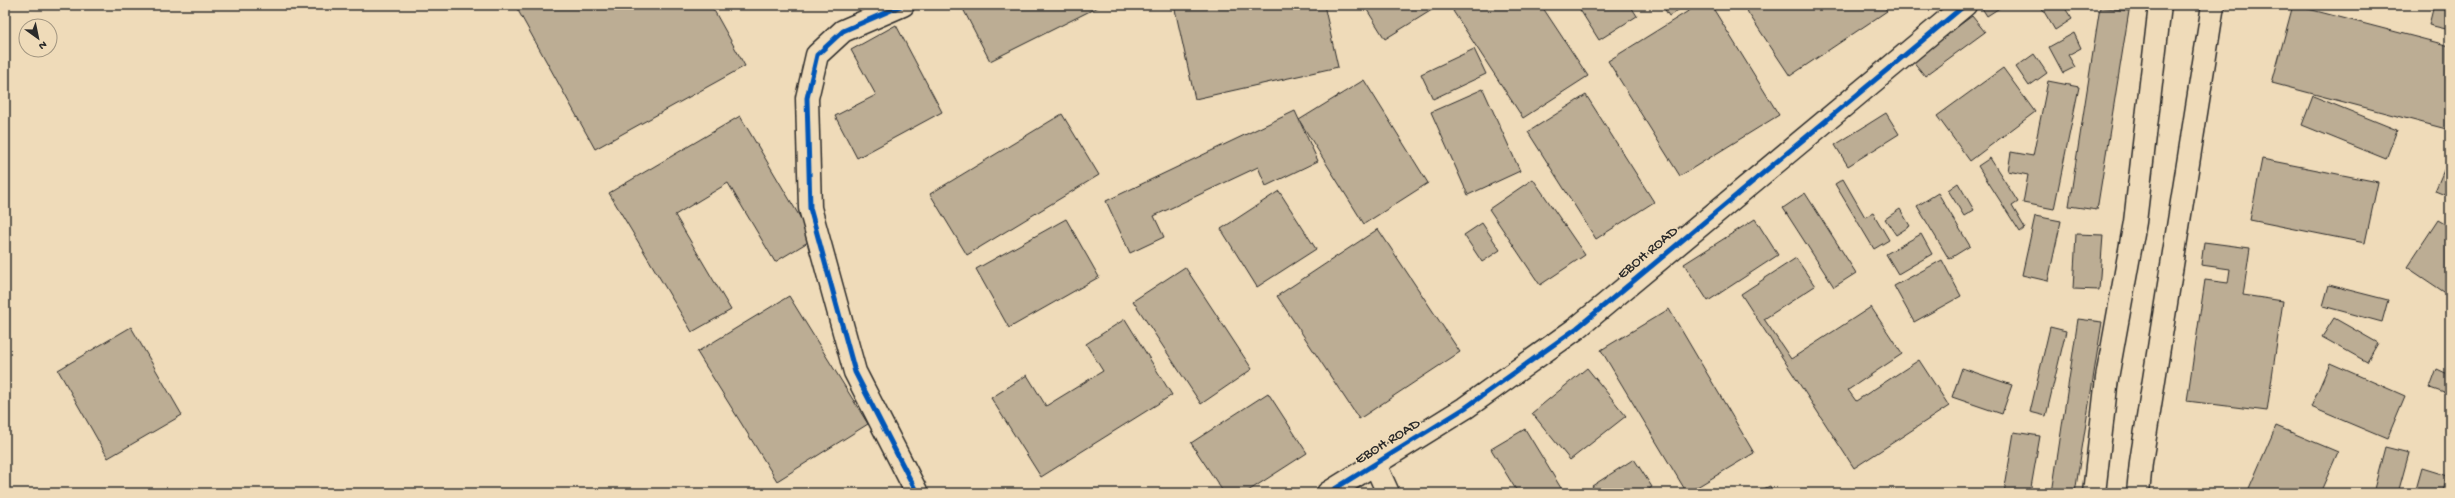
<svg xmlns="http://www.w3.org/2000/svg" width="2455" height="498" viewBox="0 0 2455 498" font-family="'Gochi Hand',sans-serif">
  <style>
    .building { fill: #bcad94; stroke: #2b2b2b }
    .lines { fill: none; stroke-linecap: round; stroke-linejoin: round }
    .street-casing { stroke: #2b2b2b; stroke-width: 25 }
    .secondary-casing { stroke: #2b2b2b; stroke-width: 25 }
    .street { stroke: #efdbb9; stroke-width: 22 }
    .secondary { stroke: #efdbb9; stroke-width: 22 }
    .cycleway-casing { stroke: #efdbb9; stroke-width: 8 }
    .cycleway { stroke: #0057b8; stroke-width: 5 }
    .labels { text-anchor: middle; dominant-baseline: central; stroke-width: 3.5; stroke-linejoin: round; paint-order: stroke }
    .street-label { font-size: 15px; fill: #2b2b2b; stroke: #efdbb9 }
  </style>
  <rect width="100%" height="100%" fill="#efdbb9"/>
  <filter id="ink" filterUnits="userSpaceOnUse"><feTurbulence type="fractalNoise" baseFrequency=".025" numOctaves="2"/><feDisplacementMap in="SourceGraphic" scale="8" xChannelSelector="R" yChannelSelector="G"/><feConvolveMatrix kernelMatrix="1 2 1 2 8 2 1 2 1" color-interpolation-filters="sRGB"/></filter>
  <g filter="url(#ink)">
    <g class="building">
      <path d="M515,5H711L745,66L595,149Z"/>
      <path d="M961,5H1102L990,61Z"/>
      <path d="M1174,5H1324L1338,67L1195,99Z"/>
      <path d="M1364,5H1440L1385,39Z"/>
      <path d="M1463,5H1541L1588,76L1523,118L1453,11Z"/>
      <path d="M1577,5H1630L1637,16L1599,40Z"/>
      <path d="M1662,5H1686L1669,16Z"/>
      <path d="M1698,5H1711L1779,115L1680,176L1608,61Z"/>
      <path d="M1756,5H1883L1887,11L1790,76L1747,11Z"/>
      <path d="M1980,5H2004L1987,16Z"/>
      <path d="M2040,5H2063L2072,19L2055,30Z"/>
      <path d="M2293,5L2450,46V130L2272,83Z"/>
      <path d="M2434,5H2450V30L2429,25Z"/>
      <path d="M2100,7L2129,11L2097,210L2069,206Z"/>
      <path d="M1972,16L1985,32L1925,76L1912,60Z"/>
      <path d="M896,25L942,112L857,158L835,116L876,95L851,50Z"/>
      <path d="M2074,33L2081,48L2068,55L2075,67L2063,73L2049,47Z"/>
      <path d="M1474,49L1486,74L1433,99L1421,74Z"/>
      <path d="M2034,54L2047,73L2029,86L2016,67Z"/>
      <path d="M2003,68L2035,112L1970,161L1937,116Z"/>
      <path d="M1364,80L1428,183L1364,224L1299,120Z"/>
      <path d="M2048,81L2079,87L2054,209L2023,203L2028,175L2008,171L2011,152L2033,156Z"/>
      <path d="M1483,89L1520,171L1468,195L1431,112Z"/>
      <path d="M1586,95L1654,202L1596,239L1528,132Z"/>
      <path d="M2313,96L2397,130L2386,159L2302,125Z"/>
      <path d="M1295,111L1318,161L1266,186L1258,167L1154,216L1164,237L1130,253L1106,201Z"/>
      <path d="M1886,113L1899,134L1848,166L1835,145Z"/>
      <path d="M1062,114L1099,175L967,255L930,194Z"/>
      <path d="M740,116L813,239L775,262L728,183L675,215L731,310L692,332L609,193Z"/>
      <path d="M2450,156V197L2435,191Z"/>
      <path d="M1990,158L2018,202L2012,206L2025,228L2020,232L1978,166Z"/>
      <path d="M2262,159L2378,182L2365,243L2250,220Z"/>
      <path d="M1533,179L1585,255L1540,285L1489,209Z"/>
      <path d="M1843,179L1865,217L1873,213L1889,240L1874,249L1835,184Z"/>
      <path d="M1958,183L1974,210L1964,216L1948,190Z"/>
      <path d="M1279,191L1316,249L1257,287L1221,229Z"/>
      <path d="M1805,193L1856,273L1834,287L1783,208Z"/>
      <path d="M1938,193L1970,246L1949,259L1917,206Z"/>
      <path d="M1900,209L1910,226L1896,235L1885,219Z"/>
      <path d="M2035,216L2061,221L2048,281L2022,275Z"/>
      <path d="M1066,219L1099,277L1009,328L976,269Z"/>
      <path d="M1755,219L1778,255L1708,301L1684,264Z"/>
      <path d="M2438,220L2450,227V296L2407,267Z"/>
      <path d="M1482,223L1500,250L1482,262L1464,235Z"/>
      <path d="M1378,229L1460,352L1359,419L1277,296Z"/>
      <path d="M1921,234L1932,254L1898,274L1886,254Z"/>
      <path d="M2076,234L2103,235L2099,290L2073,289Z"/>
      <path d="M2204,242L2250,248L2243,295L2283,301L2267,411L2187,401L2205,280L2228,283L2230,269L2201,265Z"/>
      <path d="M1796,258L1815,286L1764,319L1791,359L1871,307L1902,354L1848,390L1856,401L1919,360L1949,406L1854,468L1741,294Z"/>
      <path d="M1942,260L1961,296L1914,322L1894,286Z"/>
      <path d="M1185,267L1252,369L1201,404L1133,301Z"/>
      <path d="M2329,285L2388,300L2382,322L2323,306Z"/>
      <path d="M789,296L868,424L777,481L697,352Z"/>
      <path d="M1669,309L1754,453L1687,493L1601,350Z"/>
      <path d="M2334,318L2378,343L2367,362L2322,337Z"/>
      <path d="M1125,319L1172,395L1041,477L991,398L1027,375L1046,406L1103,371L1086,344Z"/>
      <path d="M2078,319L2102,322L2075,493H2052Z"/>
      <path d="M131,327L182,415L108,458L58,370Z"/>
      <path d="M2050,327L2066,331L2046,416L2030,412Z"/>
      <path d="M2330,363L2405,396L2387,439L2311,407Z"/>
      <path d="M1587,368L1626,416L1570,460L1532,413Z"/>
      <path d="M1962,368L2012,385L2002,414L1952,397Z"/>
      <path d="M2437,369L2450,375V395L2430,388Z"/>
      <path d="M1268,393L1307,453L1245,493H1224L1191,443Z"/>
      <path d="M2276,426L2338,452L2320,493H2247Z"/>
      <path d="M1525,429L1564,493H1518L1491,449Z"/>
      <path d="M2014,432L2040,436L2030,493H2004Z"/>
      <path d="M2385,447L2409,453L2398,493H2373Z"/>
      <path d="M1634,459L1652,487L1643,493H1597L1592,486Z"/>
      <path d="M2422,468L2448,476L2442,493H2415Z"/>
      <path d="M1770,486L1773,493H1755Z"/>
    </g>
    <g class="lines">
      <g class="street-casing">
        <g id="street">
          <path d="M903,5L843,31L817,55L807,98L810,208L855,372L917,493"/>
          <path d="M1375,464L1388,493"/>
          <path d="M1328,493L1465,408L1577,328L1965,5"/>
        </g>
      </g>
      <g class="secondary-casing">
        <g id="secondary">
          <path d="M2094,493L2107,378L2135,222L2160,5"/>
          <path d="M2138,493L2141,462L2213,5"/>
        </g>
      </g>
      <use href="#street" class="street"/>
      <use href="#secondary" class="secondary"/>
      <g class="cycleway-casing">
        <g id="cycleway">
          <path d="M903,5L843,31L817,55L807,98L810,208L855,372L917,493"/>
          <path d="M1328,493L1465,408L1577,328L1965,5"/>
        </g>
      </g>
      <use href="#cycleway" class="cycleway"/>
    </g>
  </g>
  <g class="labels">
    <g class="street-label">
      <text transform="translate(1648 253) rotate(-40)">EBOH ROAD</text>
      <text transform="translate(1388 442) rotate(-32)">EBOH ROAD</text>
    </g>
  </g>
  <rect width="2455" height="498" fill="none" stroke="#efdbb9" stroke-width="20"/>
  <rect x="10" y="10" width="2435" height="478" fill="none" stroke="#2b2b2b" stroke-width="1.5" filter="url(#ink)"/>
  <g transform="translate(38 38) rotate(147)"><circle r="19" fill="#efdbb9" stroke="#a19580"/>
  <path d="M0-3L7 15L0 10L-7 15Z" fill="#2b2b2b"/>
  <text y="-6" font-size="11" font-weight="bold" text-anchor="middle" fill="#2b2b2b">N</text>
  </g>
</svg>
